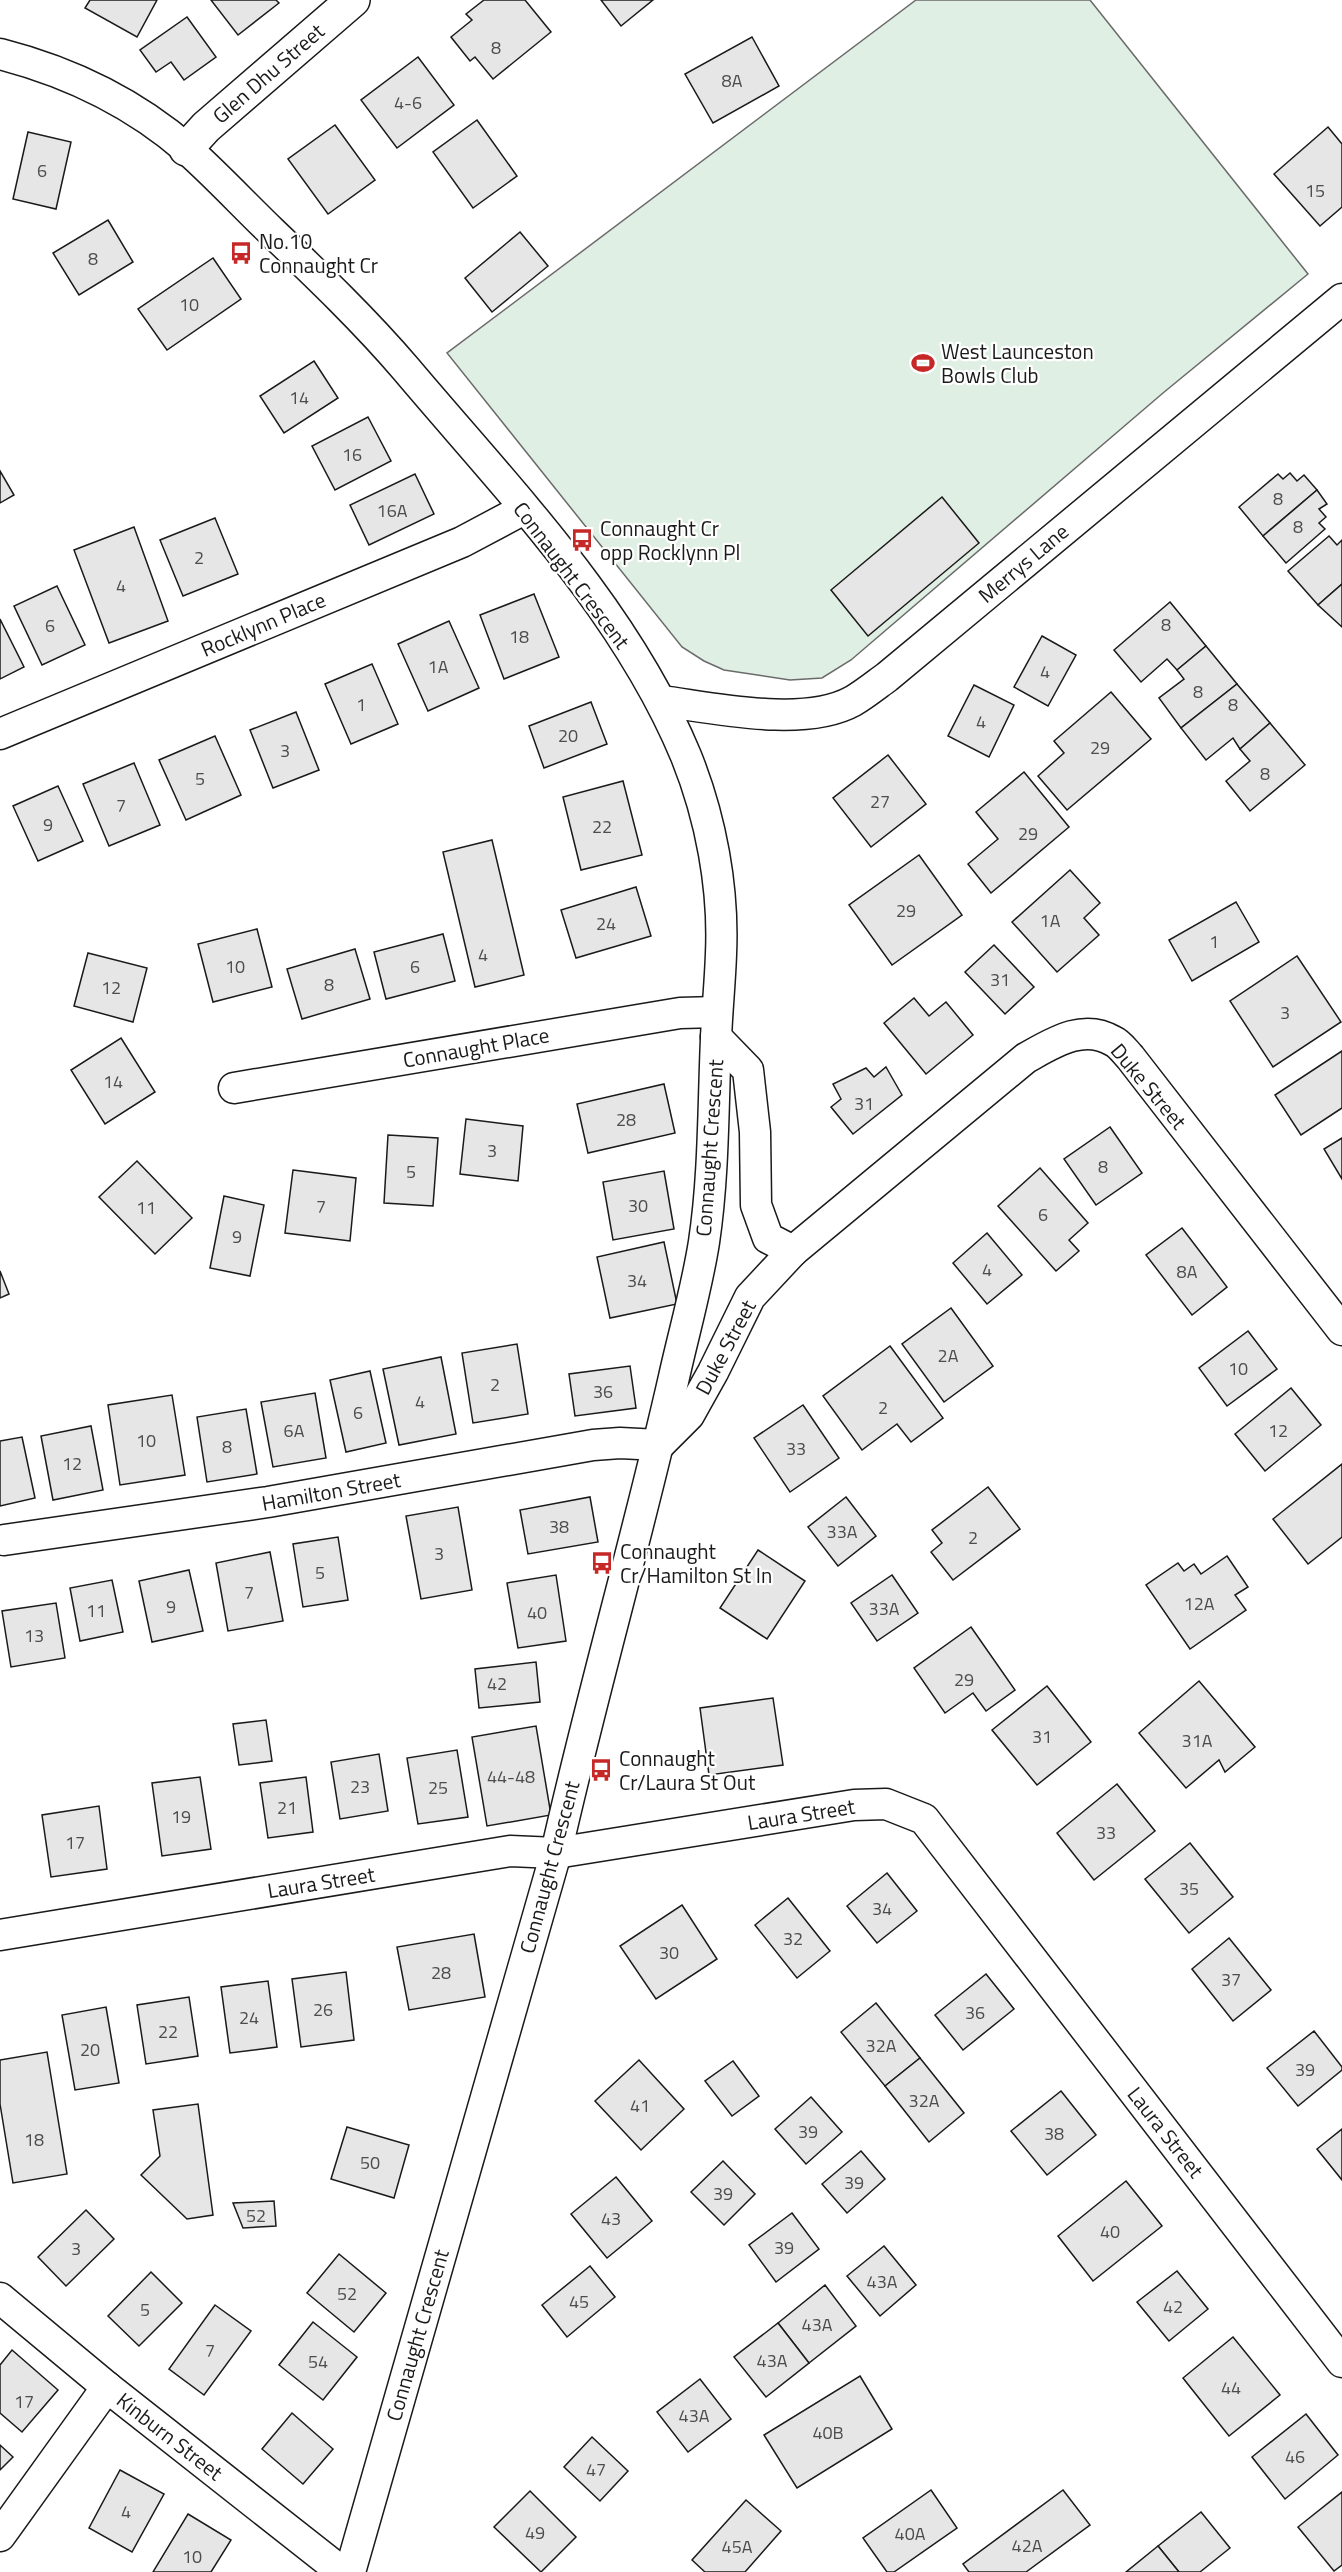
<svg xmlns="http://www.w3.org/2000/svg" width="1342" height="2572" viewBox="0 0 1342 2572" font-family="'Titillium Web',sans-serif">
  <style>
    .green { fill: #e0efe3; stroke: #6a6a6a; stroke-width: 1.5 }
    .building { fill: #e6e6e6; stroke: #1a1a1a; stroke-width: 1.5 }
    .lines { fill: none; stroke-linecap: round; stroke-linejoin: round }
    .minor-casing { stroke: #1a1a1a; stroke-width: 33 }
    .tertiary-casing { stroke: #1a1a1a; stroke-width: 36 }
    .minor { stroke: #fff; stroke-width: 30 }
    .tertiary { stroke: #fff; stroke-width: 33 }
    .labels { text-anchor: middle; dominant-baseline: central; stroke-width: 4.5; stroke-linejoin: round; paint-order: stroke }
    .number-label { font-size: 18px; fill: #4d4d4d }
    .street-label { font-size: 21px; fill: #1a1a1a; stroke: #fff }
    .poi-label { font-size: 21px; fill: #1a1a1a; stroke: #fff; text-anchor: start }
  </style>
  <rect width="100%" height="100%" fill="#fff"/>
  <path class="green" d="M916,0H1090L1308,274L1163,393L851,660L822,678L790,680L724,670L704,661L682,647L447,353Z"/>
  <g class="building">
    <path d="M90,0H157L137,37L85,8Z"/>
    <path d="M211,0H276L279,3L238,35Z"/>
    <path d="M484,0H525L551,32L493,79L475,57L470,61L451,37L472,20L466,14Z"/>
    <path d="M601,0H653L621,26Z"/>
    <path d="M187,17L216,57L184,80L171,62L156,72L140,50Z"/>
    <path d="M752,37L779,86L713,123L685,74Z"/>
    <path d="M418,57L454,105L397,148L361,100Z"/>
    <path d="M477,120L517,176L473,208L433,152Z"/>
    <path d="M335,125L375,180L328,214L288,159Z"/>
    <path d="M1328,127L1342,144V207L1320,226L1274,174Z"/>
    <path d="M28,132L71,142L56,209L13,199Z"/>
    <path d="M108,220L133,262L79,295L53,253Z"/>
    <path d="M520,232L548,266L492,312L465,278Z"/>
    <path d="M213,258L241,299L167,350L138,309Z"/>
    <path d="M314,361L338,398L284,433L260,396Z"/>
    <path d="M368,417L391,461L335,490L312,446Z"/>
    <path d="M0,471L14,495L0,503Z"/>
    <path d="M1290,473L1297,481L1304,475L1317,490L1263,536L1239,507L1278,474L1283,479Z"/>
    <path d="M415,474L434,514L369,545L350,505Z"/>
    <path d="M1317,490L1327,504L1319,509L1326,517L1319,523L1325,529L1286,563L1263,536Z"/>
    <path d="M942,497L979,543L868,636L831,590Z"/>
    <path d="M215,518L238,574L183,596L160,540Z"/>
    <path d="M134,527L168,621L109,643L74,550Z"/>
    <path d="M1329,536L1337,545L1342,540V584L1318,605L1288,571Z"/>
    <path d="M1342,584V627L1318,605Z"/>
    <path d="M57,586L85,645L42,665L14,606Z"/>
    <path d="M534,594L559,657L504,679L480,615Z"/>
    <path d="M1170,602L1206,646L1177,670L1167,659L1141,682L1114,650Z"/>
    <path d="M0,619L24,667L0,679Z"/>
    <path d="M449,621L479,688L428,711L398,644Z"/>
    <path d="M1042,636L1076,655L1048,706L1014,687Z"/>
    <path d="M1206,646L1237,684L1181,728L1159,698L1184,679L1177,670Z"/>
    <path d="M372,664L398,724L351,744L325,684Z"/>
    <path d="M1237,684L1270,723L1240,749L1233,738L1206,760L1181,728Z"/>
    <path d="M974,685L1014,705L989,757L948,736Z"/>
    <path d="M1111,692L1151,739L1067,810L1038,776L1064,753L1054,741Z"/>
    <path d="M591,702L607,744L544,768L529,726Z"/>
    <path d="M296,712L319,770L273,788L250,730Z"/>
    <path d="M1270,723L1305,765L1250,811L1226,781L1250,761L1240,749Z"/>
    <path d="M215,736L241,795L186,820L159,760Z"/>
    <path d="M888,755L926,804L871,847L833,798Z"/>
    <path d="M134,763L160,825L109,846L83,784Z"/>
    <path d="M1024,772L1069,827L991,893L968,864L998,839L976,812Z"/>
    <path d="M623,781L642,855L581,870L563,797Z"/>
    <path d="M58,786L83,841L38,861L13,806Z"/>
    <path d="M492,840L524,975L475,987L443,852Z"/>
    <path d="M919,855L962,915L892,965L849,905Z"/>
    <path d="M1070,870L1100,903L1084,918L1099,935L1057,972L1012,922Z"/>
    <path d="M636,887L651,936L576,958L561,910Z"/>
    <path d="M1236,902L1259,942L1192,981L1169,940Z"/>
    <path d="M257,929L272,987L213,1002L198,944Z"/>
    <path d="M443,934L455,981L386,999L374,952Z"/>
    <path d="M994,945L1034,987L1005,1014L965,972Z"/>
    <path d="M355,949L370,999L302,1019L287,969Z"/>
    <path d="M88,953L147,968L133,1022L74,1006Z"/>
    <path d="M1297,956L1341,1022L1273,1067L1230,1001Z"/>
    <path d="M914,998L929,1016L946,1002L973,1035L926,1074L884,1023Z"/>
    <path d="M121,1038L155,1092L105,1124L71,1070Z"/>
    <path d="M1342,1051V1108L1301,1135L1275,1095Z"/>
    <path d="M886,1067L902,1095L853,1134L831,1107L841,1099L833,1084L866,1068L874,1077Z"/>
    <path d="M664,1084L675,1133L588,1153L577,1104Z"/>
    <path d="M466,1119L523,1126L518,1181L460,1174Z"/>
    <path d="M1110,1127L1142,1173L1096,1205L1064,1159Z"/>
    <path d="M388,1135L438,1138L433,1206L384,1203Z"/>
    <path d="M1342,1138V1179L1324,1149Z"/>
    <path d="M137,1161L192,1218L155,1254L99,1197Z"/>
    <path d="M1040,1168L1088,1223L1069,1240L1079,1251L1056,1271L998,1206Z"/>
    <path d="M293,1170L356,1178L350,1241L285,1233Z"/>
    <path d="M664,1171L674,1229L613,1240L603,1182Z"/>
    <path d="M224,1196L264,1205L250,1276L210,1268Z"/>
    <path d="M1182,1228L1227,1287L1192,1315L1146,1255Z"/>
    <path d="M987,1233L1022,1275L987,1304L953,1263Z"/>
    <path d="M664,1242L677,1304L610,1318L597,1257Z"/>
    <path d="M0,1271L9,1294L0,1298Z"/>
    <path d="M951,1308L993,1366L944,1402L902,1344Z"/>
    <path d="M1248,1331L1277,1369L1227,1406L1199,1368Z"/>
    <path d="M517,1344L528,1414L473,1423L462,1353Z"/>
    <path d="M890,1346L943,1418L911,1442L897,1424L862,1450L823,1396Z"/>
    <path d="M441,1357L456,1434L399,1445L383,1369Z"/>
    <path d="M630,1366L636,1408L575,1416L569,1374Z"/>
    <path d="M370,1371L386,1443L346,1452L330,1380Z"/>
    <path d="M1291,1388L1321,1425L1265,1471L1235,1434Z"/>
    <path d="M315,1393L326,1458L273,1467L261,1402Z"/>
    <path d="M172,1395L185,1475L120,1485L108,1405Z"/>
    <path d="M803,1405L839,1458L790,1492L754,1438Z"/>
    <path d="M246,1409L257,1474L207,1482L197,1417Z"/>
    <path d="M91,1426L103,1490L53,1500L41,1436Z"/>
    <path d="M22,1437L35,1498L0,1506V1441Z"/>
    <path d="M1342,1464V1537L1308,1564L1273,1519Z"/>
    <path d="M988,1487L1020,1529L953,1580L931,1552L942,1543L932,1530Z"/>
    <path d="M590,1497L598,1542L528,1554L520,1510Z"/>
    <path d="M846,1497L876,1536L838,1566L808,1527Z"/>
    <path d="M458,1507L472,1590L421,1599L406,1516Z"/>
    <path d="M338,1537L348,1600L303,1607L293,1544Z"/>
    <path d="M758,1550L805,1581L767,1639L720,1608Z"/>
    <path d="M270,1552L283,1621L228,1631L216,1563Z"/>
    <path d="M1227,1556L1248,1587L1235,1595L1246,1610L1190,1649L1146,1585L1178,1563L1184,1571L1194,1564L1201,1574Z"/>
    <path d="M189,1570L203,1631L152,1642L139,1581Z"/>
    <path d="M556,1575L566,1641L518,1648L507,1583Z"/>
    <path d="M892,1575L918,1613L877,1641L851,1603Z"/>
    <path d="M112,1580L123,1632L80,1641L70,1588Z"/>
    <path d="M56,1603L65,1658L11,1667L2,1611Z"/>
    <path d="M971,1627L1015,1690L986,1711L973,1693L945,1713L914,1668Z"/>
    <path d="M536,1662L540,1702L479,1708L475,1669Z"/>
    <path d="M1199,1681L1255,1747L1225,1772L1219,1760L1186,1788L1139,1733Z"/>
    <path d="M1047,1686L1091,1742L1037,1785L992,1730Z"/>
    <path d="M773,1698L783,1765L709,1775L700,1708Z"/>
    <path d="M266,1720L272,1761L239,1765L233,1724Z"/>
    <path d="M536,1726L551,1815L487,1826L472,1737Z"/>
    <path d="M457,1750L468,1817L418,1824L407,1758Z"/>
    <path d="M379,1754L388,1811L340,1819L331,1762Z"/>
    <path d="M200,1777L211,1849L162,1856L152,1783Z"/>
    <path d="M306,1777L313,1832L268,1838L260,1783Z"/>
    <path d="M1117,1784L1155,1831L1094,1880L1057,1833Z"/>
    <path d="M99,1806L107,1869L51,1877L42,1815Z"/>
    <path d="M1190,1843L1233,1897L1189,1933L1145,1879Z"/>
    <path d="M887,1873L917,1911L877,1943L847,1906Z"/>
    <path d="M788,1898L830,1951L797,1978L755,1925Z"/>
    <path d="M682,1905L717,1959L656,1999L620,1946Z"/>
    <path d="M474,1934L485,1997L409,2010L397,1947Z"/>
    <path d="M1229,1938L1271,1990L1233,2021L1192,1969Z"/>
    <path d="M346,1972L354,2040L301,2047L292,1979Z"/>
    <path d="M986,1974L1014,2009L963,2050L935,2015Z"/>
    <path d="M268,1981L277,2047L230,2053L221,1987Z"/>
    <path d="M189,1997L198,2056L146,2064L137,2005Z"/>
    <path d="M876,2003L920,2058L885,2086L841,2032Z"/>
    <path d="M106,2007L119,2083L75,2090L62,2015Z"/>
    <path d="M1314,2031L1342,2067V2070L1298,2106L1267,2068Z"/>
    <path d="M47,2052L67,2174L13,2183L0,2104V2060Z"/>
    <path d="M920,2058L964,2113L929,2142L885,2086Z"/>
    <path d="M639,2060L684,2109L641,2150L595,2101Z"/>
    <path d="M733,2061L759,2096L732,2116L705,2081Z"/>
    <path d="M1061,2091L1096,2135L1047,2175L1011,2131Z"/>
    <path d="M811,2097L842,2132L806,2164L775,2129Z"/>
    <path d="M198,2104L213,2215L187,2219L141,2175L160,2156L153,2110Z"/>
    <path d="M347,2127L409,2145L394,2198L331,2179Z"/>
    <path d="M1342,2129V2180L1317,2149Z"/>
    <path d="M861,2151L885,2179L847,2213L822,2184Z"/>
    <path d="M723,2161L755,2194L724,2225L691,2192Z"/>
    <path d="M616,2177L652,2221L607,2258L571,2214Z"/>
    <path d="M1126,2181L1162,2226L1093,2281L1058,2236Z"/>
    <path d="M274,2201L276,2226L243,2228L233,2203Z"/>
    <path d="M86,2210L114,2239L66,2286L38,2257Z"/>
    <path d="M792,2213L819,2249L776,2282L749,2245Z"/>
    <path d="M884,2246L916,2285L880,2316L847,2276Z"/>
    <path d="M339,2254L386,2293L354,2332L307,2293Z"/>
    <path d="M590,2266L615,2297L567,2337L542,2305Z"/>
    <path d="M1177,2271L1208,2309L1169,2341L1137,2302Z"/>
    <path d="M151,2272L182,2303L139,2346L108,2316Z"/>
    <path d="M825,2285L856,2326L809,2363L778,2323Z"/>
    <path d="M215,2305L251,2331L204,2395L169,2369Z"/>
    <path d="M313,2322L357,2357L323,2400L279,2365Z"/>
    <path d="M778,2323L809,2363L766,2397L734,2357Z"/>
    <path d="M1233,2337L1280,2395L1229,2436L1183,2378Z"/>
    <path d="M12,2350L58,2390L22,2432L0,2413V2365Z"/>
    <path d="M860,2376L892,2429L797,2488L764,2435Z"/>
    <path d="M700,2379L731,2419L688,2452L657,2412Z"/>
    <path d="M292,2413L333,2449L303,2484L262,2449Z"/>
    <path d="M1306,2414L1338,2455L1285,2499L1252,2457Z"/>
    <path d="M592,2437L628,2471L600,2501L564,2467Z"/>
    <path d="M0,2445L13,2457L0,2470Z"/>
    <path d="M120,2470L164,2494L132,2552L89,2528Z"/>
    <path d="M931,2490L957,2528L894,2572H887L863,2538Z"/>
    <path d="M1063,2490L1090,2525L1026,2572H969L963,2564Z"/>
    <path d="M530,2491L576,2537L541,2572L494,2527Z"/>
    <path d="M1342,2492V2565L1334,2571L1298,2527Z"/>
    <path d="M746,2500L781,2531L745,2572H705L692,2560Z"/>
    <path d="M1201,2512L1230,2548L1200,2572H1179L1158,2546Z"/>
    <path d="M188,2514L231,2540L211,2572H153Z"/>
    <path d="M1158,2546L1179,2572H1126Z"/>
  </g>
  <g class="lines">
    <g class="minor-casing">
      <g id="minor">
        <path d="M0,54C70,72 134,103 188,150C217,176 244,205 272,232C318,276 365,321 406,369C508,490 625,609 686,756C711,818 724,888 721,954C720,983 717,1011 716,1039C713,1107 714,1175 704,1242C697,1287 684,1332 674,1377C638,1536 592,1693 556,1853L350,2572"/>
        <path d="M661,701C715,708 804,728 853,701C865,694 876,685 887,677L1342,299"/>
        <path d="M0,734L462,542L524,509"/>
        <path d="M716,1037L748,1070L755,1132L756,1205L768,1238L793,1251"/>
        <path d="M234,1088L680,1013L717,1012"/>
        <path d="M4,1540L268,1502L593,1445L620,1443L659,1445L689,1415L713,1372L750,1297L793,1251L1026,1058C1053,1043 1083,1023 1113,1041C1120,1044 1125,1052 1130,1057L1342,1330"/>
        <path d="M0,1935L510,1851L556,1853L854,1805L886,1804L924,1819L1342,2362"/>
        <path d="M0,2298L107,2387L342,2572"/>
        <path d="M0,2536L107,2387"/>
      </g>
    </g>
    <g class="tertiary-casing">
      <path id="tertiary" d="M186,149L206,127L353,0"/>
    </g>
    <use href="#minor" class="minor"/>
    <use href="#tertiary" class="tertiary"/>
  </g>
  <defs>
    <g id="bus-bare" transform="scale(1.8)"><path d="M-5-6H5V4H4V6H2V4H-2V6H-4V4H-5ZM-3.5-4V0h7V-4ZM-3.5 1.2v1.5H-2V1.2ZM2 1.2v1.5H3.5V1.2Z" fill="#c62828" stroke="#fff" stroke-width="2.5" paint-order="stroke"/></g>
    <g id="stadium-bare" transform="scale(1.8)"><path d="M0-5a6.5 5 0 1 0 0 10a6.5 5 0 1 0 0-10ZM-3.5-1.8h7v3.6h-7Z" fill="#c62828" stroke="#fff" stroke-width="2.5" paint-order="stroke"/></g>
  </defs>
  <g fill-rule="evenodd">
    <use href="#bus-bare" x="241" y="253"/>
    <use href="#stadium-bare" x="923" y="363"/>
    <use href="#bus-bare" x="582" y="540"/>
    <use href="#bus-bare" x="602" y="1563"/>
    <use href="#bus-bare" x="601" y="1770"/>
  </g>
  <g class="labels">
    <g class="number-label">
      <text x="496" y="47">8</text>
      <text x="732" y="80">8A</text>
      <text x="408" y="102">4-6</text>
      <text x="42" y="170">6</text>
      <text x="1315" y="190">15</text>
      <text x="93" y="258">8</text>
      <text x="189" y="304">10</text>
      <text x="299" y="397">14</text>
      <text x="352" y="454">16</text>
      <text x="1278" y="498">8</text>
      <text x="392" y="510">16A</text>
      <text x="1298" y="526">8</text>
      <text x="199" y="557">2</text>
      <text x="121" y="585">4</text>
      <text x="1166" y="624">8</text>
      <text x="50" y="625">6</text>
      <text x="519" y="636">18</text>
      <text x="438" y="666">1A</text>
      <text x="1045" y="671">4</text>
      <text x="1198" y="691">8</text>
      <text x="361" y="704">1</text>
      <text x="1233" y="704">8</text>
      <text x="981" y="721">4</text>
      <text x="568" y="735">20</text>
      <text x="1100" y="747">29</text>
      <text x="285" y="750">3</text>
      <text x="1265" y="773">8</text>
      <text x="200" y="778">5</text>
      <text x="880" y="801">27</text>
      <text x="121" y="805">7</text>
      <text x="48" y="824">9</text>
      <text x="602" y="826">22</text>
      <text x="1028" y="833">29</text>
      <text x="906" y="910">29</text>
      <text x="1050" y="920">1A</text>
      <text x="606" y="923">24</text>
      <text x="1214" y="941">1</text>
      <text x="483" y="954">4</text>
      <text x="235" y="966">10</text>
      <text x="415" y="966">6</text>
      <text x="1000" y="979">31</text>
      <text x="329" y="984">8</text>
      <text x="111" y="987">12</text>
      <text x="1285" y="1012">3</text>
      <text x="113" y="1081">14</text>
      <text x="864" y="1103">31</text>
      <text x="626" y="1119">28</text>
      <text x="492" y="1150">3</text>
      <text x="1103" y="1166">8</text>
      <text x="411" y="1171">5</text>
      <text x="638" y="1205">30</text>
      <text x="321" y="1206">7</text>
      <text x="146" y="1207">11</text>
      <text x="1043" y="1214">6</text>
      <text x="237" y="1236">9</text>
      <text x="987" y="1269">4</text>
      <text x="1187" y="1271">8A</text>
      <text x="637" y="1280">34</text>
      <text x="948" y="1355">2A</text>
      <text x="1238" y="1368">10</text>
      <text x="495" y="1384">2</text>
      <text x="603" y="1391">36</text>
      <text x="420" y="1401">4</text>
      <text x="883" y="1407">2</text>
      <text x="358" y="1412">6</text>
      <text x="294" y="1430">6A</text>
      <text x="1278" y="1430">12</text>
      <text x="146" y="1440">10</text>
      <text x="227" y="1446">8</text>
      <text x="796" y="1448">33</text>
      <text x="72" y="1463">12</text>
      <text x="559" y="1526">38</text>
      <text x="842" y="1531">33A</text>
      <text x="973" y="1537">2</text>
      <text x="439" y="1553">3</text>
      <text x="320" y="1572">5</text>
      <text x="249" y="1592">7</text>
      <text x="1199" y="1603">12A</text>
      <text x="171" y="1606">9</text>
      <text x="884" y="1608">33A</text>
      <text x="96" y="1610">11</text>
      <text x="537" y="1612">40</text>
      <text x="34" y="1635">13</text>
      <text x="964" y="1679">29</text>
      <text x="497" y="1683">42</text>
      <text x="1042" y="1736">31</text>
      <text x="1197" y="1740">31A</text>
      <text x="511" y="1776">44-48</text>
      <text x="360" y="1786">23</text>
      <text x="438" y="1787">25</text>
      <text x="287" y="1807">21</text>
      <text x="181" y="1816">19</text>
      <text x="1106" y="1832">33</text>
      <text x="75" y="1842">17</text>
      <text x="1189" y="1888">35</text>
      <text x="882" y="1908">34</text>
      <text x="793" y="1938">32</text>
      <text x="669" y="1952">30</text>
      <text x="441" y="1972">28</text>
      <text x="1231" y="1979">37</text>
      <text x="323" y="2009">26</text>
      <text x="975" y="2012">36</text>
      <text x="249" y="2017">24</text>
      <text x="168" y="2031">22</text>
      <text x="881" y="2045">32A</text>
      <text x="90" y="2049">20</text>
      <text x="1305" y="2069">39</text>
      <text x="924" y="2100">32A</text>
      <text x="640" y="2105">41</text>
      <text x="808" y="2131">39</text>
      <text x="1054" y="2133">38</text>
      <text x="34" y="2139">18</text>
      <text x="370" y="2162">50</text>
      <text x="854" y="2182">39</text>
      <text x="723" y="2193">39</text>
      <text x="256" y="2215">52</text>
      <text x="611" y="2218">43</text>
      <text x="1110" y="2231">40</text>
      <text x="784" y="2247">39</text>
      <text x="76" y="2248">3</text>
      <text x="882" y="2281">43A</text>
      <text x="347" y="2293">52</text>
      <text x="579" y="2301">45</text>
      <text x="1173" y="2306">42</text>
      <text x="145" y="2309">5</text>
      <text x="817" y="2324">43A</text>
      <text x="210" y="2350">7</text>
      <text x="772" y="2360">43A</text>
      <text x="318" y="2361">54</text>
      <text x="1231" y="2387">44</text>
      <text x="24" y="2401">17</text>
      <text x="694" y="2415">43A</text>
      <text x="828" y="2432">40B</text>
      <text x="1295" y="2456">46</text>
      <text x="596" y="2469">47</text>
      <text x="126" y="2511">4</text>
      <text x="535" y="2532">49</text>
      <text x="910" y="2533">40A</text>
      <text x="1027" y="2545">42A</text>
      <text x="737" y="2546">45A</text>
      <text x="192" y="2556">10</text>
    </g>
    <g class="street-label">
      <text transform="translate(268 73) rotate(-41)">Glen Dhu Street</text>
      <text transform="translate(1023 563) rotate(-40)">Merrys Lane</text>
      <text transform="translate(572 575) rotate(53)">Connaught Crescent</text>
      <text transform="translate(263 624) rotate(-23)">Rocklynn Place</text>
      <text transform="translate(476 1047) rotate(-10)">Connaught Place</text>
      <text transform="translate(1149 1086) rotate(50)">Duke Street</text>
      <text transform="translate(709 1148) rotate(-86)">Connaught Crescent</text>
      <text transform="translate(725 1347) rotate(-62)">Duke Street</text>
      <text transform="translate(331 1491) rotate(-10)">Hamilton Street</text>
      <text transform="translate(801 1814) rotate(-9)">Laura Street</text>
      <text transform="translate(549 1867) rotate(-75)">Connaught Crescent</text>
      <text transform="translate(321 1882) rotate(-9)">Laura Street</text>
      <text transform="translate(1166 2132) rotate(52)">Laura Street</text>
      <text transform="translate(417 2335) rotate(-74)">Connaught Crescent</text>
      <text transform="translate(170 2436) rotate(38)">Kinburn Street</text>
    </g>
    <g class="poi-label">
      <text x="259" y="241">No.10<tspan x="259" dy="24">Connaught Cr</tspan></text>
      <text x="941" y="351">West Launceston<tspan x="941" dy="24">Bowls Club</tspan></text>
      <text x="600" y="528">Connaught Cr<tspan x="600" dy="24">opp Rocklynn Pl</tspan></text>
      <text x="620" y="1551">Connaught<tspan x="620" dy="24">Cr/Hamilton St In</tspan></text>
      <text x="619" y="1758">Connaught<tspan x="619" dy="24">Cr/Laura St Out</tspan></text>
    </g>
  </g>
</svg>
